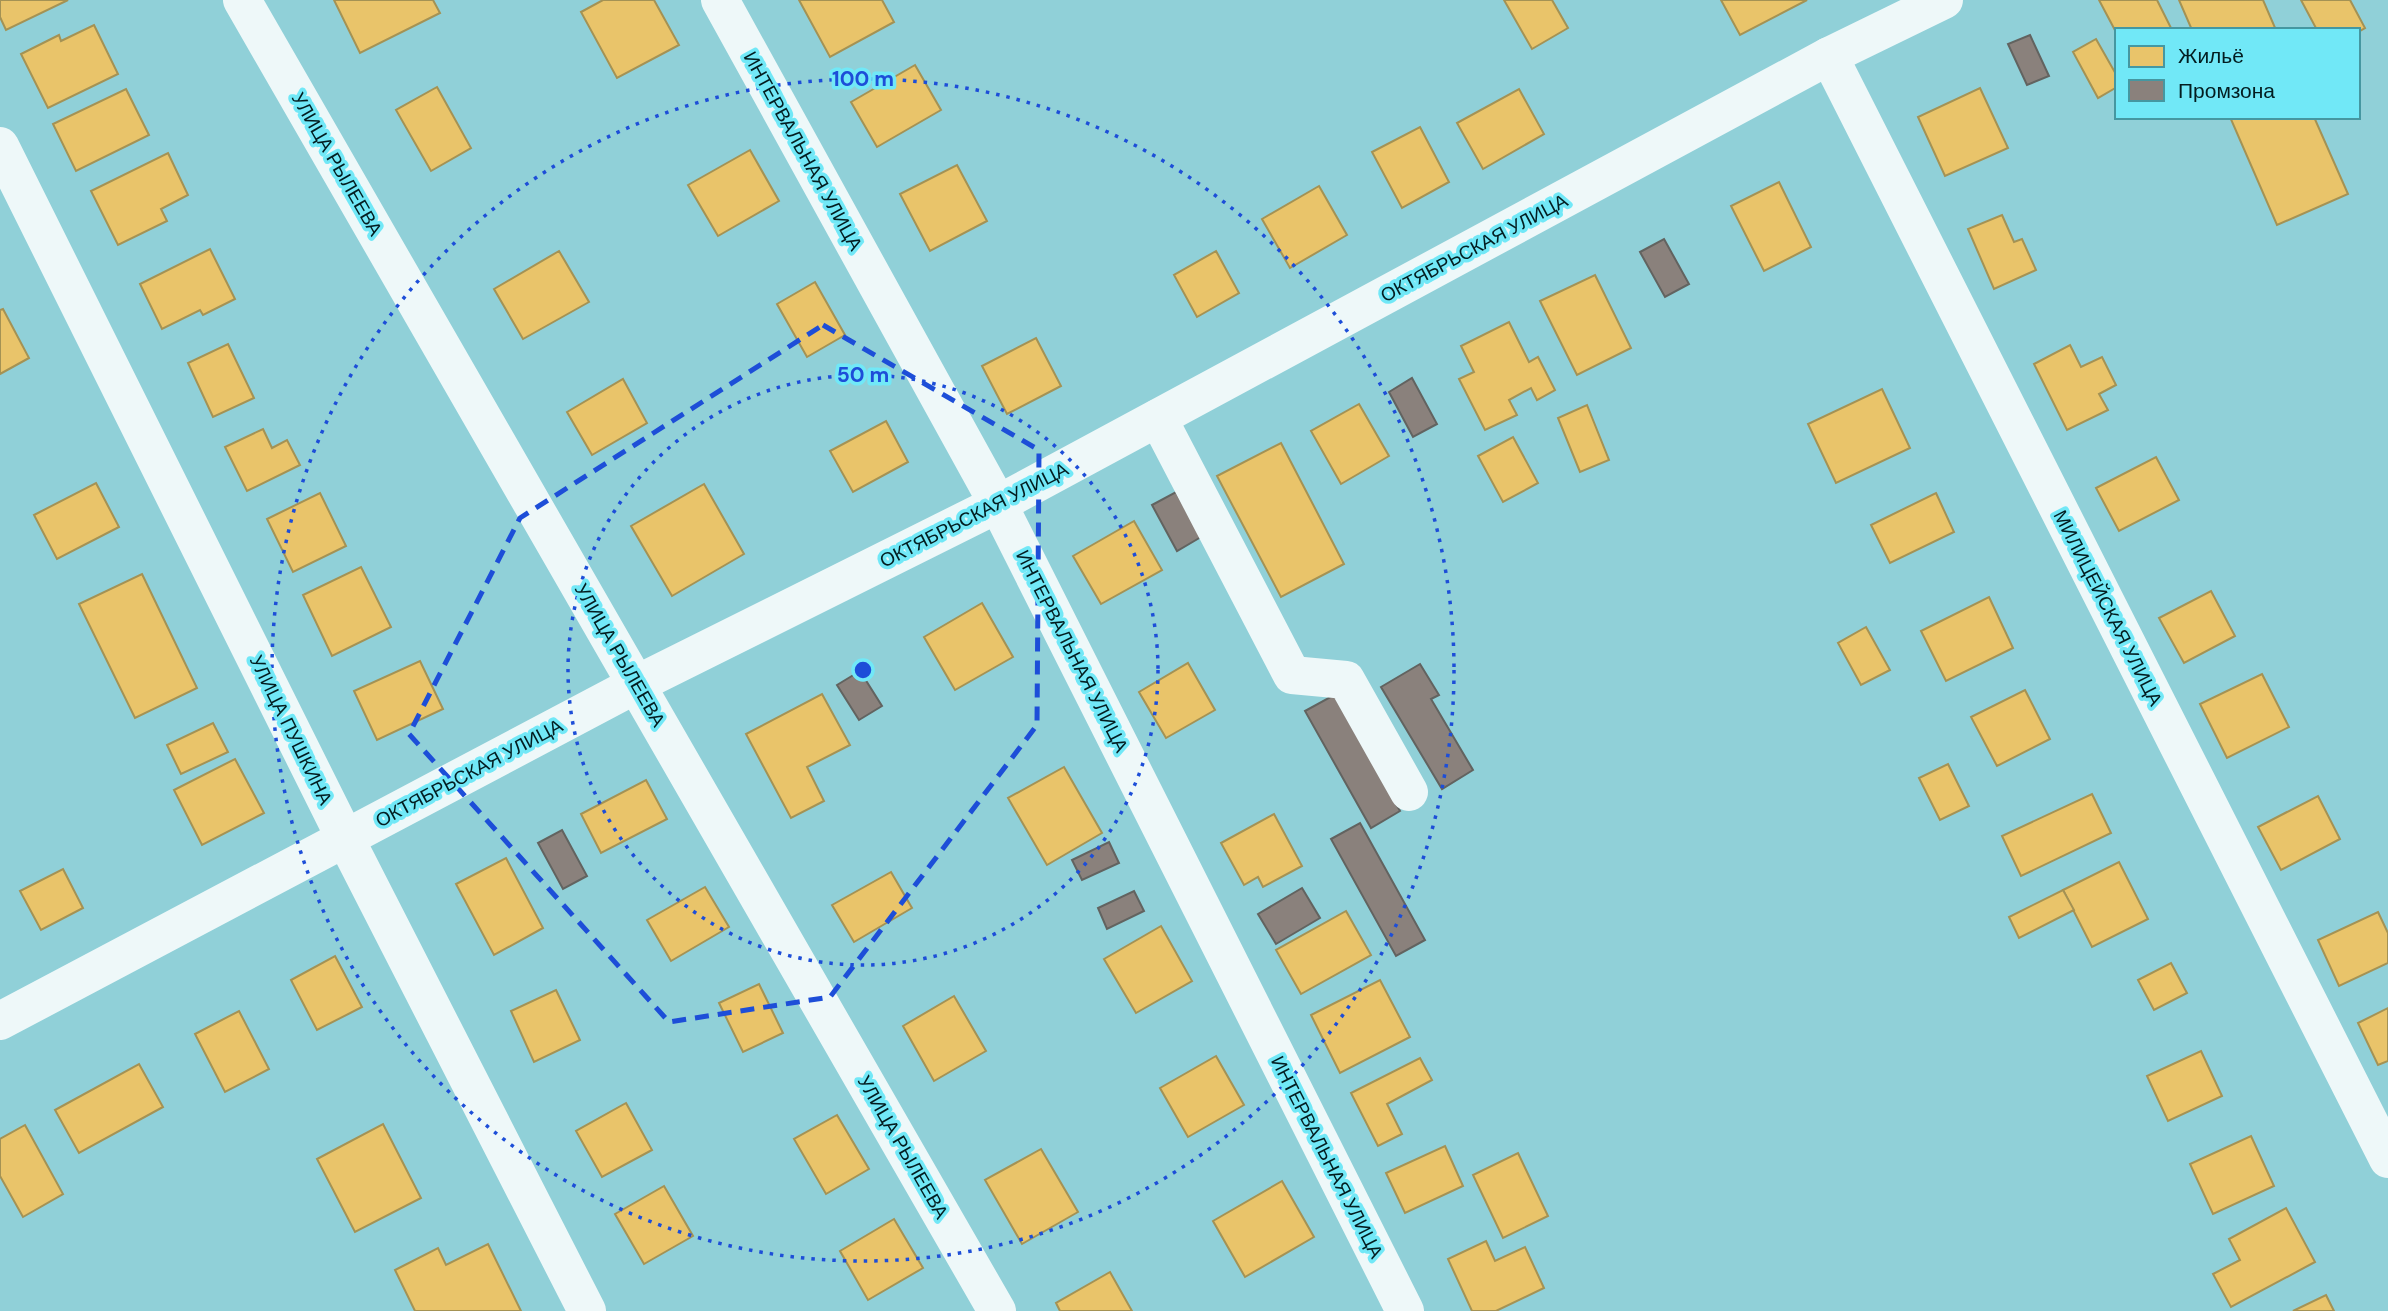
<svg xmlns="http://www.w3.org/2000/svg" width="2388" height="1311" viewBox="0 0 2388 1311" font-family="'DM Sans',sans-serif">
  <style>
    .homes { fill: #e9c46a; stroke: #a49254; stroke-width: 2 }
    .industry { fill: #8a817c; stroke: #626360; stroke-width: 2 }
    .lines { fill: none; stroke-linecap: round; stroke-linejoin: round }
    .minor { stroke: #eef8f9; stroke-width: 38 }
    .marked { fill: none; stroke: #1d4ed8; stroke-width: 5; stroke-dasharray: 14 9; stroke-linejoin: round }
    .ring { fill: none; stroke: #1d4ed8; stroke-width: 3.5; stroke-dasharray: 3.5 7 }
    .labels { text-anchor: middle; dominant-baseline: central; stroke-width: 7; stroke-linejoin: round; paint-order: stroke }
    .street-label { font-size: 19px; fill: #031d20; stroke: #71e8f7 }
    .centre { fill: #1d4ed8; stroke: #71e8f7; stroke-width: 3.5 }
    .ring-label { font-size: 21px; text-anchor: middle; font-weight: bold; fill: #1d4ed8; stroke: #71e8f7; stroke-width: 7; stroke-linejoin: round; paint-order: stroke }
  </style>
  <rect width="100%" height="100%" fill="#90d0d8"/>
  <g class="homes">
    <path d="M0,0H68L6,30L0,17Z"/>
    <path d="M334,0H433L440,13L360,53Z"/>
    <path d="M603,0H654L679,45L617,78L581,12Z"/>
    <path d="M799,0H882L894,22L830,57Z"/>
    <path d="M1504,0H1552L1568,28L1532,49Z"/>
    <path d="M1721,0H1807L1740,35Z"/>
    <path d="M2099,0H2157L2172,30H2117V34Z"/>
    <path d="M2179,0H2263L2276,30H2192Z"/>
    <path d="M2301,0H2350L2365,28L2358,32V30H2317Z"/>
    <path d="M94,25L118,74L48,108L21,54L59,35L61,41Z"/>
    <path d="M2096,39L2117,76V87L2098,98L2073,52Z"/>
    <path d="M915,65L941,110L877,147L851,102Z"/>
    <path d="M437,87L471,148L431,171L396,110Z"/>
    <path d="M1980,88L2008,148L1945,176L1918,117Z"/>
    <path d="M126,89L149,135L76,171L53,124Z"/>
    <path d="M1519,89L1544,134L1483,169L1457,123Z"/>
    <path d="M2230,117H2314L2348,194L2277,225Z"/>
    <path d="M1420,127L1449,182L1402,208L1372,152Z"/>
    <path d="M750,150L779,201L718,236L688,185Z"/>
    <path d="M168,153L188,195L161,209L167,221L118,245L91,191Z"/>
    <path d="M957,165L987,221L930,251L900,194Z"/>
    <path d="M1779,182L1811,247L1764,271L1731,206Z"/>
    <path d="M1319,186L1347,235L1290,268L1262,219Z"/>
    <path d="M2002,215L2014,242L2022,239L2036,270L1994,289L1968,229Z"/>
    <path d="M210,249L235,299L203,315L200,310L162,329L140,284Z"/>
    <path d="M559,251L589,302L523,339L494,289Z"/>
    <path d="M1216,251L1239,293L1197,317L1174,275Z"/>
    <path d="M1595,275L1631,348L1577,375L1540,301Z"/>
    <path d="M815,282L845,335L807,357L777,304Z"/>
    <path d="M3,309L29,358L0,374V310Z"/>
    <path d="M1509,322L1529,362L1538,357L1555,390L1537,400L1531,388L1509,400L1517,415L1485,430L1459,379L1474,372L1461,346Z"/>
    <path d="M1036,338L1061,386L1007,414L982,366Z"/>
    <path d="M228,344L254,398L213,417L188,363Z"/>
    <path d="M2070,345L2081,367L2102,357L2116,385L2099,394L2108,410L2067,430L2034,364Z"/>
    <path d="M623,379L647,423L592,455L567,412Z"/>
    <path d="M1882,389L1910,448L1836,483L1808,424Z"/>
    <path d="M1359,404L1389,456L1341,484L1311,431Z"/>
    <path d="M1587,405L1609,460L1580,472L1558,418Z"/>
    <path d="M886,421L908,462L853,492L830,451Z"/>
    <path d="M263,429L272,448L287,440L300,465L247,491L225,447Z"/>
    <path d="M1513,437L1538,483L1503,502L1478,456Z"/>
    <path d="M1281,443L1344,564L1281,597L1217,476Z"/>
    <path d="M2156,457L2179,500L2119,531L2096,488Z"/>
    <path d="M96,483L119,527L57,559L34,515Z"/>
    <path d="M704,484L744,554L672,596L631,526Z"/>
    <path d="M320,493L346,546L293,572L267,519Z"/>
    <path d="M1936,493L1954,532L1890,563L1871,525Z"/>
    <path d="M1134,521L1162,570L1101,604L1073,556Z"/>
    <path d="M361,567L391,627L332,656L303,595Z"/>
    <path d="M142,574L197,688L135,718L79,604Z"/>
    <path d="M2211,591L2235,636L2184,663L2159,618Z"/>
    <path d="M1989,597L2013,648L1946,681L1921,631Z"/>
    <path d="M982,603L1013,657L955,690L924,637Z"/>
    <path d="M1866,627L1890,670L1861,685L1838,643Z"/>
    <path d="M420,661L443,709L377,740L354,691Z"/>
    <path d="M1188,663L1215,710L1166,738L1139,692Z"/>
    <path d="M2262,674L2289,727L2227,758L2200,704Z"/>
    <path d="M2025,690L2050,739L1997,766L1971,717Z"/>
    <path d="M822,694L850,745L807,767L824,801L791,818L746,734Z"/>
    <path d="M213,723L228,752L181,774L167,745Z"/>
    <path d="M235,759L264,813L202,845L174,790Z"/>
    <path d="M1948,764L1969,806L1940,820L1919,778Z"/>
    <path d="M1064,767L1102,833L1047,865L1008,798Z"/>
    <path d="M646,780L667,819L601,853L581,814Z"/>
    <path d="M2092,794L2111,833L2021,876L2002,836Z"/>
    <path d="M2318,796L2340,839L2281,870L2258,827Z"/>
    <path d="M1274,814L1302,866L1263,887L1258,877L1244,885L1221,843Z"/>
    <path d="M506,858L543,928L494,955L456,884Z"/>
    <path d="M2119,862L2148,919L2092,947L2063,890Z"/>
    <path d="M63,869L83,908L41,930L20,891Z"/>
    <path d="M891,872L912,908L854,942L832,905Z"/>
    <path d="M705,887L729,927L671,961L647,920Z"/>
    <path d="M2063,890L2074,910L2019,938L2009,917Z"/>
    <path d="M1346,911L1371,955L1301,994L1276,950Z"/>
    <path d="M2378,912L2388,933V963L2339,986L2318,940Z"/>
    <path d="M1161,926L1192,981L1136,1013L1104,959Z"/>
    <path d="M335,956L362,1007L317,1030L291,980Z"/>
    <path d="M2171,963L2187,993L2154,1010L2138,980Z"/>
    <path d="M1380,980L1410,1037L1340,1073L1311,1015Z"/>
    <path d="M759,984L783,1033L743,1052L719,1003Z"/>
    <path d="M556,990L580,1040L534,1062L511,1011Z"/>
    <path d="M954,996L986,1051L934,1081L903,1026Z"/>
    <path d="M2388,1008V1061L2378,1065L2358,1023Z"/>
    <path d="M239,1011L269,1069L225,1092L195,1034Z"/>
    <path d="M2201,1051L2222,1096L2168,1121L2147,1076Z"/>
    <path d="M1216,1056L1244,1105L1188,1137L1160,1088Z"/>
    <path d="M1420,1058L1432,1080L1387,1104L1402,1134L1378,1146L1351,1093Z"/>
    <path d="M139,1064L163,1107L79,1153L55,1110Z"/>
    <path d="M626,1103L652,1150L602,1177L576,1131Z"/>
    <path d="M837,1115L869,1169L826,1194L794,1139Z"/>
    <path d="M383,1124L421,1198L355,1232L317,1159Z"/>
    <path d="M25,1125L63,1194L23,1217L0,1176V1139Z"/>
    <path d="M2251,1136L2274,1186L2213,1214L2190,1164Z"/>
    <path d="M1445,1146L1463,1186L1405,1213L1386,1173Z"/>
    <path d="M1041,1149L1078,1212L1022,1244L985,1180Z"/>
    <path d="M1518,1153L1548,1216L1503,1238L1473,1175Z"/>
    <path d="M1282,1181L1314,1237L1245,1277L1213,1221Z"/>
    <path d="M664,1186L693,1236L644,1264L615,1214Z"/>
    <path d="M2286,1208L2315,1262L2231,1307L2213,1274L2240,1260L2229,1239Z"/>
    <path d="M894,1219L923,1268L868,1300L840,1251Z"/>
    <path d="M1486,1241L1495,1261L1525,1247L1544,1288L1496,1311H1472L1448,1259Z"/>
    <path d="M488,1244L521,1311H415L395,1270L438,1248L446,1265Z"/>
    <path d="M1110,1272L1132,1311H1060L1056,1303Z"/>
    <path d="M2326,1295L2334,1311H2293Z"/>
  </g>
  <g class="industry">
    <path d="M2030,35L2049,76L2027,85L2008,44Z"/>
    <path d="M1664,239L1689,284L1665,297L1640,252Z"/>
    <path d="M1412,378L1437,424L1413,437L1389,392Z"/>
    <path d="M1176,492L1201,537L1177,551L1152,505Z"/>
    <path d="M1420,664L1439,695L1431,699L1473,770L1442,789L1381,687Z"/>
    <path d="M860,671L882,706L859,720L837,685Z"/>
    <path d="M1334,695L1400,811L1371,828L1305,711Z"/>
    <path d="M1360,823L1425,940L1396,956L1331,839Z"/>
    <path d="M562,830L587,876L563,889L538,843Z"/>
    <path d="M1109,842L1119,863L1082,880L1072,860Z"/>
    <path d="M1302,888L1320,918L1276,944L1258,914Z"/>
    <path d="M1134,891L1144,911L1107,929L1098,908Z"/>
  </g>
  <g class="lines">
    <g class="minor">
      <path d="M242,0L997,1311"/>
      <path d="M720,0L998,504L1405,1311"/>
      <path d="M1829,56L2388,1159"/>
      <path d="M0,146L345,838L587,1311"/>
      <path d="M1158,418L1292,675L1346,680L1409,792"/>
      <path d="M0,1021L637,684L998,504L1829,56L1944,0"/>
    </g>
  </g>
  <path class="marked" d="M823,325L1039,450L1037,725L830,997L669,1022L409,734L520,518Z"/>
  <g class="ring">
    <circle cx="863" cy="670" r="295"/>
    <circle cx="863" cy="670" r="591"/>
  </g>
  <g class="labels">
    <g class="street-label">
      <text transform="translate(803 151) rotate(61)">ИНТЕРВАЛЬНАЯ УЛИЦА</text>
      <text transform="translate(337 164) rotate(60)">УЛИЦА РЫЛЕЕВА</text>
      <text transform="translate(1474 248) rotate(-28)">ОКТЯБРЬСКАЯ УЛИЦА</text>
      <text transform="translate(974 515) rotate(-27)">ОКТЯБРЬСКАЯ УЛИЦА</text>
      <text transform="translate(2108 608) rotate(63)">МИЛИЦЕЙСКАЯ УЛИЦА</text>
      <text transform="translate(1072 651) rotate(63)">ИНТЕРВАЛЬНАЯ УЛИЦА</text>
      <text transform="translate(620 655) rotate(60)">УЛИЦА РЫЛЕЕВА</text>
      <text transform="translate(291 730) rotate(64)">УЛИЦА ПУШКИНА</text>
      <text transform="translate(469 773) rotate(-28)">ОКТЯБРЬСКАЯ УЛИЦА</text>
      <text transform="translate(903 1147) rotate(60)">УЛИЦА РЫЛЕЕВА</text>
      <text transform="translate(1327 1157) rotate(63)">ИНТЕРВАЛЬНАЯ УЛИЦА</text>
    </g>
  </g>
  <circle cx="863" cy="670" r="10" class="centre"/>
  <g class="ring-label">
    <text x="863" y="86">100 m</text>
    <text x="863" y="382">50 m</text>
  </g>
  <rect x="2115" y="28" width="245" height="91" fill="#71e8f7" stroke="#4597a1" stroke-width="2"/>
  <rect x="2129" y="46" width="35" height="21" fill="#e9c46a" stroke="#4597a1" stroke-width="2"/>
  <text x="2178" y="63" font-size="21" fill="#031d20">Жильё</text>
  <rect x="2129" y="80" width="35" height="21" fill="#8a817c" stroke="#4597a1" stroke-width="2"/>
  <text x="2178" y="98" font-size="21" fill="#031d20">Промзона</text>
</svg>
